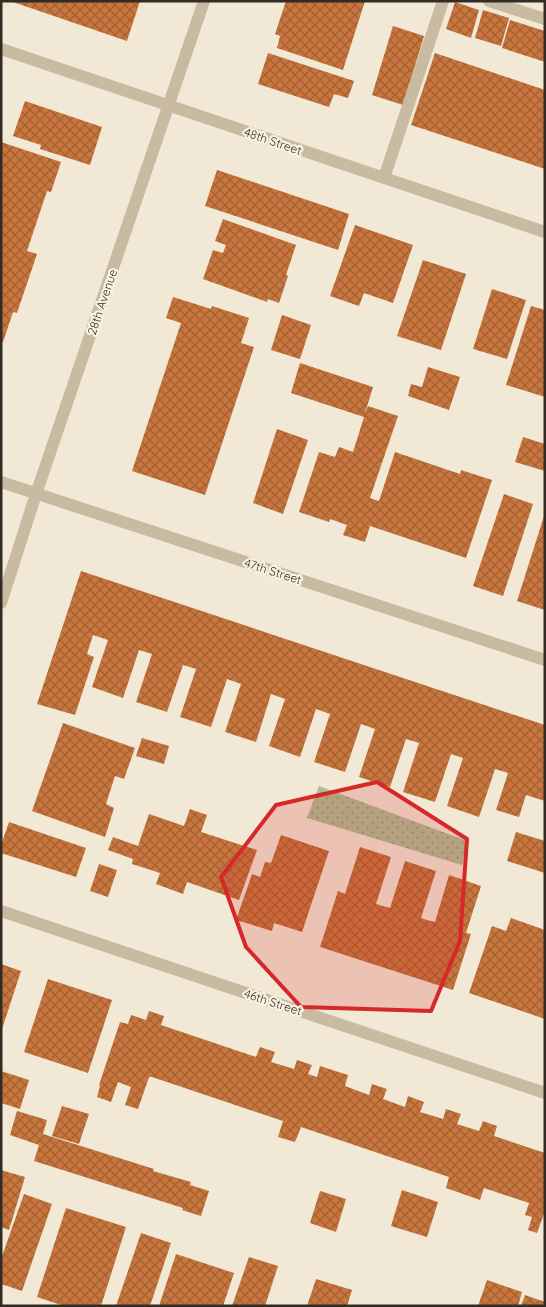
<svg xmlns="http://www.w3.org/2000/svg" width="546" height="1307" viewBox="0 0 546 1307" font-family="Quicksand,sans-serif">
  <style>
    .garden { fill: url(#garden-dots) }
    .building { fill: url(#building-cross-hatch) }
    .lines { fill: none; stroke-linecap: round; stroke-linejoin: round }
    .lane { stroke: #c9baa2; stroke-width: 12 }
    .street { stroke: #c9baa2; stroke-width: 12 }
    .marked { fill: #d62828; fill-opacity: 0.2; stroke: #d62828; stroke-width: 4; stroke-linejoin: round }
    .labels { text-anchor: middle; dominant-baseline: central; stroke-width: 4.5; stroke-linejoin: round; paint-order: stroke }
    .street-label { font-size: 12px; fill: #332c25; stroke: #f9f2e2 }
  </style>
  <defs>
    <pattern id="garden-dots" width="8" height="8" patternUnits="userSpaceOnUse" patternTransform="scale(1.25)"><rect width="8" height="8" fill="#abc096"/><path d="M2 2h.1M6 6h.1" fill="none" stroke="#8c9c7a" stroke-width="1.8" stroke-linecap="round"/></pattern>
    <pattern id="building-cross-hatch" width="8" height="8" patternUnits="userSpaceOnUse" patternTransform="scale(1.25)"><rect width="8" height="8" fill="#c8763d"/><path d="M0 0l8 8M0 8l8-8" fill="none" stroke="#a36133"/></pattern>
  </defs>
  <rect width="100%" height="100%" fill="#f1e9d6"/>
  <path class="garden" d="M319,786L467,841L462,865L307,818Z"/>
  <g class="building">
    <path d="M10,1H140L127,41Z"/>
    <path d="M286,1H365L343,70L277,48L280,36L275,34Z"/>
    <path d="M455,2L479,10L471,38L446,29Z"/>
    <path d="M483,10L509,18L501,46L475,38Z"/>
    <path d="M510,20L545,31V62L502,48Z"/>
    <path d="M393,26L424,36L403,105L372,95Z"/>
    <path d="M268,53L354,81L348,98L334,94L329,107L258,84Z"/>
    <path d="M435,53L545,90V169L411,125Z"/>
    <path d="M25,101L102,127L90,165L40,149L41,145L13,136Z"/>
    <path d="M1,142L61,162L51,192L47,191L27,251L37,254L17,313L13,312L3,342L1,341Z"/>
    <path d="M217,170L349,214L338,250L205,206Z"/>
    <path d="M223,219L296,245L286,275L288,276L279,303L268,299L267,302L203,279L213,250L223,253L226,245L215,241Z"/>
    <path d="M355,225L413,245L393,303L364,293L359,306L330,296Z"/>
    <path d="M423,260L466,274L441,350L397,336Z"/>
    <path d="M492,289L526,300L507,359L473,349Z"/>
    <path d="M173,297L211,309L212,306L249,318L241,343L254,347L205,495L132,471L181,323L166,318Z"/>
    <path d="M531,306L545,310V397L506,385Z"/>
    <path d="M282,315L311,325L300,359L271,350Z"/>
    <path d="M300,363L373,387L365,413L368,406L398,416L370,498L379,501L395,452L460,474L461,470L492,480L466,558L370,526L365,542L343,535L347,525L330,519L329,522L299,512L319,452L335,457L339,447L353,452L364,417L291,393Z"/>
    <path d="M428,367L460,377L449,410L408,396L411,384L422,387Z"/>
    <path d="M277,429L308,440L283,514L253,503Z"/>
    <path d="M523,437L545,444V471L515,462Z"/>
    <path d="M504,494L533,504L503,596L473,586Z"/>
    <path d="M544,516H545V610L517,601Z"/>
    <path d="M81,571L545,725V801L526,795L519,817L496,810L508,773L495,769L479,817L447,806L463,758L451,754L435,802L403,792L419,743L406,739L390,787L359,777L375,729L361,724L345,772L314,762L330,714L316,709L300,757L269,746L285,699L271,694L256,742L225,732L241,684L227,679L211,727L180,717L196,669L183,665L167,712L136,702L152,654L139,650L123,698L92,687L108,640L93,635L87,654L94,657L75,715L37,704Z"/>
    <path d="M63,723L135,748L124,779L115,776L106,804L114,808L105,837L32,811Z"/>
    <path d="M142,738L169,746L164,764L136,756Z"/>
    <path d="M190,809L207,815L201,832L257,850L239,900L187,882L183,894L156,884L160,873L132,864L133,859L108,850L113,837L138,846L149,814L184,826Z"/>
    <path d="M9,822L86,848L76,877L1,853V845Z"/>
    <path d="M516,832L545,841V873L507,861Z"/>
    <path d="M281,835L329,851L302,932L274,923L272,931L236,920L252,874L260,877L265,862L271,863Z"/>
    <path d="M360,847L391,857L376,904L390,908L405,861L436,871L421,918L427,920L435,922L449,875L481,886L466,933L471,934L453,990L320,947L338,891L345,894Z"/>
    <path d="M99,864L117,870L108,897L90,891Z"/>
    <path d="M511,918L545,930V1019L469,993L492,926L506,931Z"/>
    <path d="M1,964L21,971L2,1029H1Z"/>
    <path d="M48,979L112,1000L88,1073L24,1052Z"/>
    <path d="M149,1011L164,1016L161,1025L256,1057L260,1047L275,1052L271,1062L294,1069L297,1060L312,1065L308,1074L317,1077L320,1066L348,1075L345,1086L369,1095L372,1084L387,1089L383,1099L405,1107L408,1096L424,1102L420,1112L443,1119L446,1109L461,1114L457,1124L479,1131L483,1121L497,1126L494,1136L545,1153V1211L537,1233L528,1230L532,1217L525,1215L529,1203L484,1188L480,1200L446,1188L449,1177L301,1127L295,1142L278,1137L283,1121L152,1077H149L138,1109L125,1105L131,1087L118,1082L111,1102L97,1097L100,1086L99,1085L120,1022L128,1024L131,1015L146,1020Z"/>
    <path d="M1,1071L29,1080L20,1109L1,1103Z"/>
    <path d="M62,1106L89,1114L79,1144L52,1136Z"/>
    <path d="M17,1111L47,1120L43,1134L154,1169L153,1171L191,1182L190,1185L209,1191L201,1216L182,1210L183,1208L34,1161L39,1145L10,1135Z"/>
    <path d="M1,1170L25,1177L9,1230L1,1227Z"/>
    <path d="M402,1190L438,1202L427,1237L391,1226Z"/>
    <path d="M320,1191L346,1199L336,1232L310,1223Z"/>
    <path d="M24,1194L52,1204L22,1291L1,1284V1259Z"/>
    <path d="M66,1208L126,1227L101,1306H64L37,1297Z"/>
    <path d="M141,1233L171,1243L150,1306H116Z"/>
    <path d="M176,1254L234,1273L223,1306H159Z"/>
    <path d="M249,1257L278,1266L265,1306H232Z"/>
    <path d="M316,1279L352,1290L347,1306H307Z"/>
    <path d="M487,1280L522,1292L518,1306H478Z"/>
    <path d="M525,1295L545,1302V1306H521Z"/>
  </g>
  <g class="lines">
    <g class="lane">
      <path d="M489,1L545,19"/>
      <path d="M384,178L443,1"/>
    </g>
    <g class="street">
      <path d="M1,49L545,232"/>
      <path d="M1,482L545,660"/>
      <path d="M1,603L36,494L204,1"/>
      <path d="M1,911L545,1093"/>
    </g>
  </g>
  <path class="marked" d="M377,782L467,839L460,941L431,1011L301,1007L246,947L221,877L276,805Z"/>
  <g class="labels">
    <g class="street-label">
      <text transform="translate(273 141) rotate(19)">48th Street</text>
      <text transform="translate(102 302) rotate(-71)">28th Avenue</text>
      <text transform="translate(273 571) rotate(18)">47th Street</text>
      <text transform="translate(273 1002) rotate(18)">46th Street</text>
    </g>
  </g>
  <rect width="546" height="1307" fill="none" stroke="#332c25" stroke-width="5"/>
</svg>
